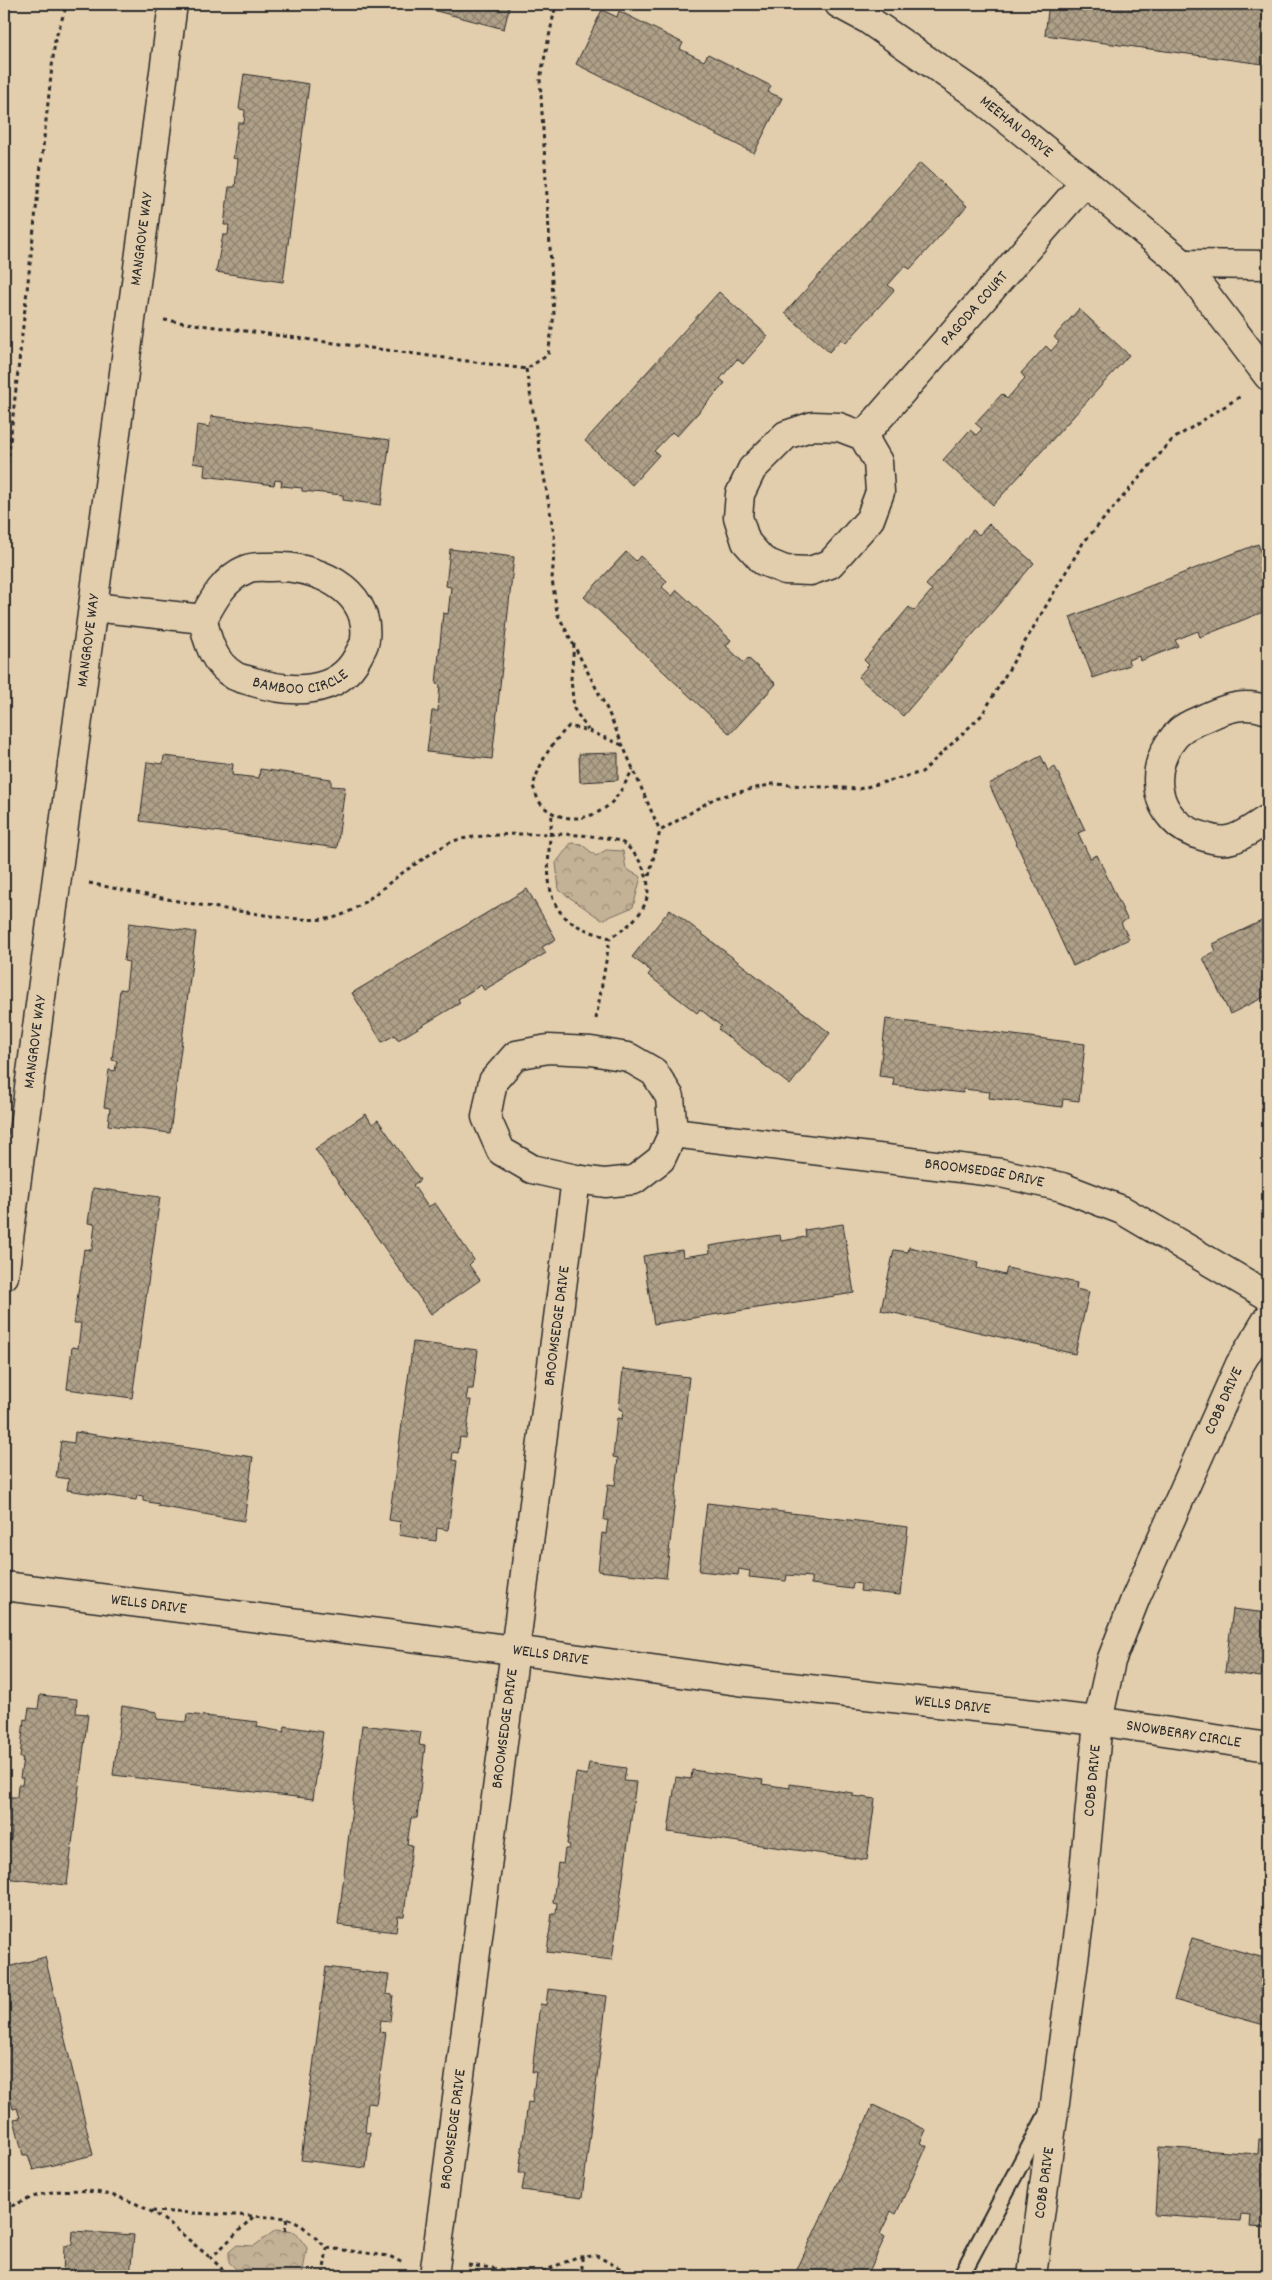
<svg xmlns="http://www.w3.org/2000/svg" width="1272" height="2280" viewBox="0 0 1272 2280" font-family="Dekko,sans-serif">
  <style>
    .park { fill: url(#park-crowns); stroke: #786e61 }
    .building { fill: url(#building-cross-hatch); stroke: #2b2b2b }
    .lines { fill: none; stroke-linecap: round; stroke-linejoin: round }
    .lane-casing { stroke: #2b2b2b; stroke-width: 19 }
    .street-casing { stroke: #2b2b2b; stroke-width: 31 }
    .path { stroke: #2b2b2b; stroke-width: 3; stroke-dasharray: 4 4; stroke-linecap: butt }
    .lane { stroke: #e2cdac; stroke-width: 15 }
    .street { stroke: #e2cdac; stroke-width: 28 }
    .labels { text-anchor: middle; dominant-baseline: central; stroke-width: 4; stroke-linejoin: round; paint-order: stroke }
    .street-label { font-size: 16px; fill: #2b2b2b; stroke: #e2cdac }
  </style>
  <defs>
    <pattern id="park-crowns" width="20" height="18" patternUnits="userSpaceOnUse" patternTransform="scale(1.25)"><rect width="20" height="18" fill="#c4b297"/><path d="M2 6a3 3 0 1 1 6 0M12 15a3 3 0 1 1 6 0" fill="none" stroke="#9f917b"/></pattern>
    <pattern id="building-cross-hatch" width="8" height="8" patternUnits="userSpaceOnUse" patternTransform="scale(1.25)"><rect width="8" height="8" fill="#afa088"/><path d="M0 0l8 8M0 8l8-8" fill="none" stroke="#8f836f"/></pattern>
  </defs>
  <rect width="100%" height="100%" fill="#e2cdac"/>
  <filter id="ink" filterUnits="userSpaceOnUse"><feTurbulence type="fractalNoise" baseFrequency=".02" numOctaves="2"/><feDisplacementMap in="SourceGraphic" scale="10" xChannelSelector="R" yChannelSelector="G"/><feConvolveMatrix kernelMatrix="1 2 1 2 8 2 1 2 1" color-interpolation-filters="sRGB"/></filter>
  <g filter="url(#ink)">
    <g class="park">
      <path d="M571,843L581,844L596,856L606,850L623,851L626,869L641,877L633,907L602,920L559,890L556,863Z"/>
      <path d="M276,2230L295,2232L307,2248L302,2276H256L252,2269H236L229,2262V2252L237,2245L254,2246Z"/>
    </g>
    <g class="building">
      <path d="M410,4H510L504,29Z"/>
      <path d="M1049,4H1268V29L1263,64L1045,35Z"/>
      <path d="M602,10L617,17L619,11L683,43L680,49L704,61L708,54L771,86L768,92L782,98L754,153L576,64Z"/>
      <path d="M244,74L309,84L283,282L216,272L223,235H228L229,225H224L229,187H235L238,159L233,158L238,123H244L245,110L239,109Z"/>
      <path d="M920,163L967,206L910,269L905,266L888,285L894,290L846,343L841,339L829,352L785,313Z"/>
      <path d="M719,292L768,336L743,364L737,359L720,379L725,383L677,436L672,432L654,451L659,455L632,485L585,441Z"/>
      <path d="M1079,309L1129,355L993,505L943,460L970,430L976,435L982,429L975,423L1002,394L1007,399L1025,378L1021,373L1046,346L1051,351L1059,342L1054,337Z"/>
      <path d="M211,416L390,440L381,505L343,500V495L302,491V488L281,486L282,481L275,480L274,485L204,476L205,465L193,463L197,425L210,427Z"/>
      <path d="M989,524L1034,563L903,716L858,677L869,665L864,660L909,607L914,611L932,590L926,585L973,530L979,535Z"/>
      <path d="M1258,544L1268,571V610L1200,637L1198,631L1175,640L1178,646L1140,661L1139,656L1128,660L1130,665L1093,678L1070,617Z"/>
      <path d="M450,549L514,557L492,759L427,752L432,711H438L440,685L436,684L443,613L448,614L451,587L446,586Z"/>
      <path d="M626,552L636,561L640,556L667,581L662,587L672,596L677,590L731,640L726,646L744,663L748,658L776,684L730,734L584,597Z"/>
      <path d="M618,753V780L580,782L579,754Z"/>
      <path d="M164,756L233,764L232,775L259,778L260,769L331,779V786L345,787L337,848L140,821L147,762L163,764Z"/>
      <path d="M1041,756L1048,771L1055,767L1085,830L1078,833L1090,858L1097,855L1127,919L1121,923L1129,939L1073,966L989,784Z"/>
      <path d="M527,889L556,939L542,947L546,953L484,990L481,985L458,999L460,1003L398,1040L395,1035L382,1042L352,993Z"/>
      <path d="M670,909L830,1033L790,1085L718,1029L721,1026L700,1009L697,1013L648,975L651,971L632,957Z"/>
      <path d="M1268,918V995L1230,1014L1203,958L1216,951L1213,944Z"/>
      <path d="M129,923L196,932L170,1133L108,1125L110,1108L104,1107L109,1070L115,1071L117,1061L112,1060L120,989L126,990L129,962L124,961Z"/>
      <path d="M886,1019L1085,1044L1079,1101L1063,1099L1062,1107L989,1098L990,1092L963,1089V1093L893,1085L894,1078L879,1076Z"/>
      <path d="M366,1114L372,1124L378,1120L420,1180L413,1185L428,1207L435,1203L474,1260L469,1265L480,1280L431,1314L315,1149Z"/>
      <path d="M93,1188L160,1197L132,1398L67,1389L72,1347L78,1348L81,1323H74L84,1249L92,1250L95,1224L88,1223Z"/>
      <path d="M843,1224L854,1293L654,1324L643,1256L682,1250L683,1257L710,1253L709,1246L780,1235L781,1241L806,1237L805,1230Z"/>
      <path d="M909,1247L978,1262L977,1268L1005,1275L1007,1268L1077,1283L1076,1289L1089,1292L1075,1354L881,1310L894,1250L908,1252Z"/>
      <path d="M413,1342L478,1350L473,1389H468L466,1400H471L466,1438L460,1437L458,1453L453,1452L452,1460L457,1461L448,1530L437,1528L436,1541L399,1535L401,1522L389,1520Z"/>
      <path d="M623,1369L689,1377L666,1578L598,1571L602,1533L606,1534L608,1520H604L608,1484L615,1485L618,1458L613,1457L617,1418L622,1419L623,1410L619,1409Z"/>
      <path d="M75,1432L253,1457L244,1521L158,1506L159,1504L143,1501V1496L137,1495L136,1500L67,1490L69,1479L56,1477L61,1441L74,1443Z"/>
      <path d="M707,1503L908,1527L900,1595L860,1591L861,1584L853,1583L852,1589L811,1584V1577L787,1575L786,1581L749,1577L750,1571L739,1569L738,1575L699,1571Z"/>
      <path d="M1233,1609L1268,1613V1671L1262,1670L1261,1677L1225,1672Z"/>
      <path d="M40,1695L77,1699L76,1713L88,1714L67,1885L4,1878L5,1839L11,1840L12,1828H6L10,1797H17L18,1785H22L23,1778H20L23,1758H20L24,1719L27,1720L29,1708L38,1709Z"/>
      <path d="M122,1706L157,1712V1719L186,1722L187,1714L258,1722L257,1727L284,1732L285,1726L323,1732L313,1799L113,1775Z"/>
      <path d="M362,1725L421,1732L419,1745L425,1746L417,1818H411L407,1844L412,1845L404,1916H398L396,1932L338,1925Z"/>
      <path d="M589,1763L626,1768L624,1781L636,1782L612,1960L547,1952L552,1913H556L557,1903L553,1902L558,1863L563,1864L565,1849H569L570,1845L567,1844L576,1773L587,1775Z"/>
      <path d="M692,1770L763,1780L762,1784L790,1788V1784L853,1793V1796L875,1799L867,1860L668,1832L676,1777L691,1779Z"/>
      <path d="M1192,1938L1268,1959V2026L1174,2000Z"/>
      <path d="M45,1957L93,2155L33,2170L28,2155H23L14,2119L20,2118L17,2108L13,2109L4,2073V1968Z"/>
      <path d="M326,1967L389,1975L386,1994L393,1995L390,2021L381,2020L379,2032L386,2033L376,2104L368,2103L365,2132L370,2133L366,2168L301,2160Z"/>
      <path d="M548,1989L607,1996L582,2198L522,2190L525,2173H519L528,2102L532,2103L536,2072H532L540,2004L546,2005Z"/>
      <path d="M873,2105L926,2130L920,2143L927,2146L896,2214L891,2211L880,2234L885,2237L867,2276H794Z"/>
      <path d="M1259,2139L1268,2140V2228L1250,2227L1251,2215L1241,2214L1240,2221L1155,2215L1159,2147L1258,2154Z"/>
      <path d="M73,2231L134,2235L130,2276H63L64,2246L72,2245Z"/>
    </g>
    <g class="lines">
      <g class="lane-casing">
        <path id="lane" d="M961,2276L1047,2114"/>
      </g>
      <g class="street-casing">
        <g id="street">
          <path id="s1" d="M839,4L867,19L973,92L1085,182L1183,264L1268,376"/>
          <path d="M1183,264L1268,265"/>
          <path id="s2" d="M863,436L878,462L880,492L870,519L830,564L810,571L785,570L763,561L746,542L738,517L740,494L752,469L786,435L813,426L839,427L863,436L1085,182"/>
          <path id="s3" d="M93,607L203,619C207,641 214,664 235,676C241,679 248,680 254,682C290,693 338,696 358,656C360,651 365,645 365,639C371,588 312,564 270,567C263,567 254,566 247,569C225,578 214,598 203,619"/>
          <path d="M1268,710C1245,702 1228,707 1207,717C1198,721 1186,725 1180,731C1144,765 1153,823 1202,836C1210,839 1223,842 1232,839C1244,836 1257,825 1268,819"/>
          <path d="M548,1049L591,1051L628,1057L654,1072L670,1097L673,1133L661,1159L634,1180L605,1183L576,1179L532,1169L501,1151L486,1117L493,1081L516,1055Z"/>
          <path id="s4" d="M673,1133L1001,1173L1062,1187L1122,1210L1268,1296"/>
          <path id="s5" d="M4,1276L173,4"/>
          <path id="s6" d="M4,1586L514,1650L738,1681L1098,1721L1268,1747"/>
          <path id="s7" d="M434,2276L576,1179"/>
          <path id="s8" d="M1032,2276L1080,1915L1098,1721L1111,1661L1136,1597L1240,1364L1268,1318"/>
        </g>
      </g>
      <g class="path">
        <path d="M164,320L526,369L548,355L554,315L540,79L556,4"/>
        <path d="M526,369L555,541L552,579L557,613L607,709L660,831"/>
        <path d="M4,496L55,40L67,4"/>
        <path d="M574,644L571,679L574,709L588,730"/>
        <path d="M622,745L589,731L569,726C550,745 541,760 533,786C535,791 537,799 541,804C562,827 600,820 617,796C623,788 628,778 633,769"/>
        <path d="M649,876L660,831L715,798L773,784L859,789L922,772L982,715L1083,543L1172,440L1241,396"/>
        <path d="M89,883C141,894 193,905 246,912C271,916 299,921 325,919C353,918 385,884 408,869C419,862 445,843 457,840C489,832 588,831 619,841C627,844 636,855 640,862C660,897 640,920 610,938C594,933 577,928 565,917C539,893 551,843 552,813"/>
        <path d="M596,1019L610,938"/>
        <path d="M4,2209C14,2205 25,2200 36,2196C72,2184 118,2192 150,2211C172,2223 191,2243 211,2258"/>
        <path d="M152,2211L254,2216"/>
        <path d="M285,2231L287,2218"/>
        <path d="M327,2248L389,2256L403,2263"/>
        <path d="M582,2257V2276"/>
        <path d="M468,2265L537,2274"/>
        <path d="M627,2272L634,2276"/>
        <path d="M229,2276L211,2258L254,2216L287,2218L302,2226L327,2248L323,2276"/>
        <path d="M536,2276L537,2274L577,2257L597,2256L627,2272V2276"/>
      </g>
      <use href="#lane" class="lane"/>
      <use href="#street" class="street"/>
    </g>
  </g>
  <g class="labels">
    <g class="street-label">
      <text stroke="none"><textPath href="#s1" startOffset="216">MEEHAN DRIVE</textPath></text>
      <text stroke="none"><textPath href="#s5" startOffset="1046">MANGROVE WAY</textPath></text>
      <text stroke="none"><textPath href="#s2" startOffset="619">PAGODA COURT</textPath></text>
      <text stroke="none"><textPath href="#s5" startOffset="641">MANGROVE WAY</textPath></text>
      <text stroke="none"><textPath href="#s3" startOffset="246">BAMBOO CIRCLE</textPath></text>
      <text stroke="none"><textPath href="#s5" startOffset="236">MANGROVE WAY</textPath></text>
      <text stroke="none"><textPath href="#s4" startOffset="314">BROOMSEDGE DRIVE</textPath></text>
      <text stroke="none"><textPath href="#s7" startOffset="958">BROOMSEDGE DRIVE</textPath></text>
      <text stroke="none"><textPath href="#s8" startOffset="904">COBB DRIVE</textPath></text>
      <text stroke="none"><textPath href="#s6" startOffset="146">WELLS DRIVE</textPath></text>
      <text stroke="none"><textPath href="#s6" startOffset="551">WELLS DRIVE</textPath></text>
      <text stroke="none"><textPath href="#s6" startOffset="956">WELLS DRIVE</textPath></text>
      <text stroke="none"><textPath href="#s7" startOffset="552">BROOMSEDGE DRIVE</textPath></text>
      <text stroke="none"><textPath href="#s6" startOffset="1189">SNOWBERRY CIRCLE</textPath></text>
      <text stroke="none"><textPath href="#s8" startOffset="499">COBB DRIVE</textPath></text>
      <text stroke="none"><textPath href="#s7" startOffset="148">BROOMSEDGE DRIVE</textPath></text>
      <text stroke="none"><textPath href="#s8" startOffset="94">COBB DRIVE</textPath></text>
    </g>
  </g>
  <rect width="1272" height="2280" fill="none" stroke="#e2cdac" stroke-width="20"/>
  <rect x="10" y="10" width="1252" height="2260" fill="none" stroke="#2b2b2b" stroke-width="2" filter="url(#ink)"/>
</svg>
